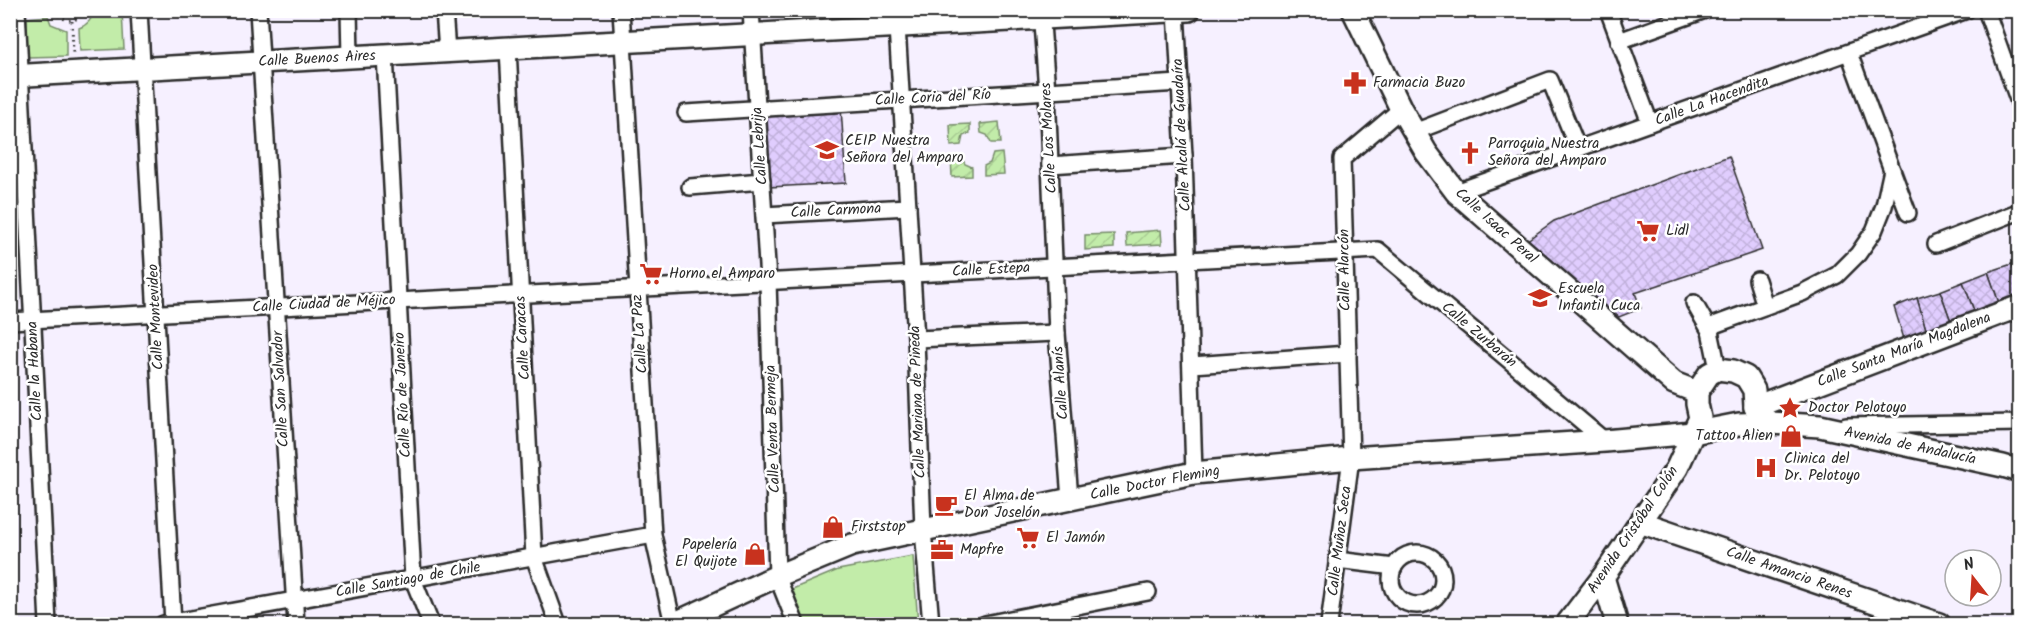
<svg xmlns="http://www.w3.org/2000/svg" width="2030" height="635" viewBox="0 0 2030 635" font-family="Kalam,sans-serif">
  <style>
    .green { fill: #c2eca9; stroke: #768c6a; stroke-width: 1.5 }
    .garden { fill: url(#garden-furrows); stroke: #768c6a; stroke-width: 1.5 }
    .building { fill: url(#building-cross-hatch); stroke: #2b2b2b; stroke-width: 1.5 }
    .lines { fill: none; stroke-linecap: round; stroke-linejoin: round }
    .street-casing { stroke: #2b2b2b; stroke-width: 20 }
    .secondary-casing { stroke: #2b2b2b; stroke-width: 26 }
    .path { stroke: #2b2b2b; stroke-width: 3; stroke-dasharray: 1.5 4.5; stroke-linecap: butt }
    .street { stroke: #fff; stroke-width: 15 }
    .secondary { stroke: #fff; stroke-width: 21 }
    .labels { text-anchor: middle; dominant-baseline: central; stroke-width: 5; stroke-linejoin: round; paint-order: stroke }
    .street-label { font-size: 15px; fill: #2b2b2b; stroke: #fff }
    .poi-label { font-size: 15px; fill: #2b2b2b; stroke: #fff; text-anchor: start }
  </style>
  <defs>
    <pattern id="garden-furrows" width="10" height="10" patternUnits="userSpaceOnUse" patternTransform="scale(1.5)"><rect width="10" height="10" fill="#c2eca9"/><path d="M-1 1l2-2M0 10L10 0M9 11l2-2" fill="none" stroke="#a7cb92"/></pattern>
    <pattern id="building-cross-hatch" width="8" height="8" patternUnits="userSpaceOnUse" patternTransform="scale(1.5)"><rect width="8" height="8" fill="#e0cdfe"/><path d="M0 0l8 8M0 8l8-8" fill="none" stroke="#c0b0da"/></pattern>
  </defs>
  <rect width="100%" height="100%" fill="#f6f0ff"/>
  <filter id="ink" filterUnits="userSpaceOnUse"><feTurbulence type="fractalNoise" baseFrequency=".0167" numOctaves="2"/><feDisplacementMap in="SourceGraphic" scale="12" xChannelSelector="R" yChannelSelector="G"/><feConvolveMatrix kernelMatrix="1 2 1 2 8 2 1 2 1" color-interpolation-filters="sRGB"/></filter>
  <g filter="url(#ink)">
    <g class="green">
      <path d="M95,11H122L124,49L80,51L79,28C88,25 91,19 95,11Z"/>
      <path d="M48,16L51,24L66,30V56L27,57V18Z"/>
      <path d="M913,556L918,624H804L790,590L838,570Z"/>
    </g>
    <g class="garden">
      <path d="M999,122L1001,143H991L987,135L981,133L980,124Z"/>
      <path d="M970,124V133L963,136L961,145L951,146L950,125Z"/>
      <path d="M1002,153L1004,174L984,175V166L990,163L993,154Z"/>
      <path d="M961,156L965,164L972,167V176L952,177L951,157Z"/>
      <path d="M1161,230L1162,244L1127,246L1126,233Z"/>
      <path d="M1114,234V248L1085,250V235Z"/>
    </g>
    <g class="building">
      <path d="M841,108L846,183L769,187L763,113Z"/>
      <path d="M1729,156L1762,250L1635,293L1641,308L1619,317L1526,241L1554,221Z"/>
      <path d="M2020,260V285L2012,264Z"/>
      <path d="M2012,264L2020,285V299L2000,306L1988,272Z"/>
      <path d="M1988,272L2000,306L1976,316L1963,282Z"/>
      <path d="M1963,282L1976,316L1952,324L1940,291Z"/>
      <path d="M1940,291L1952,324L1927,333L1917,298Z"/>
      <path d="M1917,298L1927,333L1905,342L1894,307Z"/>
      <path d="M1133,618L1134,624H1099Z"/>
    </g>
    <g class="lines">
      <g class="street-casing">
        <g id="street">
          <path d="M17,10L48,624"/>
          <path d="M139,10L173,623"/>
          <path d="M258,10L296,624"/>
          <path d="M349,10L350,57"/>
          <path d="M444,10L447,52"/>
          <path d="M621,10L653,535L673,624"/>
          <path d="M751,10L768,281L777,576L796,624"/>
          <path d="M896,10L916,339L923,530L931,624"/>
          <path d="M1041,10L1047,91L1057,333L1070,499"/>
          <path d="M1608,10L1650,123"/>
          <path d="M1986,10L2020,105"/>
          <path d="M1176,11L1184,156L1194,473"/>
          <path d="M1619,41L1705,10"/>
          <path d="M508,48L534,557L558,624"/>
          <path d="M385,55L413,579L431,624"/>
          <path d="M686,113L1180,83"/>
          <path d="M1414,132L1550,80L1578,149"/>
          <path d="M1050,165L1184,156"/>
          <path d="M1892,170L1908,213"/>
          <path d="M690,187L762,181"/>
          <path d="M1456,192L1967,10"/>
          <path d="M764,215L908,207"/>
          <path d="M1936,244L2020,211"/>
          <path d="M1757,280L1765,306"/>
          <path d="M1694,303L1710,331"/>
          <path d="M10,321L1378,250L1605,441"/>
          <path d="M916,339L1057,333"/>
          <path d="M1192,365L1348,354"/>
          <path d="M1718,369L1710,331L1714,325L1802,293L1837,275L1858,254L1874,231L1884,206L1892,170L1849,53"/>
          <path d="M1846,426L2020,423"/>
          <circle cx="1417" cy="579" r="26"/>
          <path d="M1337,560L1394,567"/>
          <path d="M163,624L653,535"/>
          <path d="M985,624L1148,592"/>
          <path d="M1329,624L1351,458L1342,159L1401,109"/>
        </g>
      </g>
      <g class="secondary-casing">
        <g id="secondary">
          <path d="M1353,10L1401,109L1426,152L1456,192L1674,383L1697,392"/>
          <path d="M10,76L1189,10"/>
          <path d="M1755,407L2020,306"/>
          <path d="M1640,522L1939,624"/>
          <path d="M1603,577L1617,624"/>
          <path d="M673,624L777,576L852,545L1194,473L1351,458L1605,441L1693,433L1739,424L1771,423L1820,426L2003,466L2020,471"/>
          <path d="M1567,624L1603,577L1677,468L1700,418L1697,404V392L1709,374L1718,369L1733,371L1746,377L1754,390L1755,407L1761,416L1771,423"/>
        </g>
      </g>
      <g class="path">
        <path d="M55,10C63,24 78,23 86,10"/>
        <path d="M72,21L73,55"/>
      </g>
      <use href="#street" class="street"/>
      <use href="#secondary" class="secondary"/>
    </g>
  </g>
  <defs>
    <g id="pharmacy-bare" transform="scale(1.8)"><path d="M-2-6h4v4h4v4h-4v4h-4v-4h-4v-4h4Z" fill="#c8321e" stroke="#fff" stroke-width="2.5" paint-order="stroke"/></g>
    <g id="school-bare" transform="scale(1.8)"><path d="M0-5L7-2L0 1L-7-2ZM-4 1L0 2.5L4 1V4Q0 6-4 4Z" fill="#c8321e" stroke="#fff" stroke-width="2.5" paint-order="stroke"/></g>
    <g id="church-bare" transform="scale(1.8)"><path d="M-1.2-6h2.4v3.5h3.3v2.4h-3.3V6h-2.4V-.1h-3.3v-2.4h3.3Z" fill="#c8321e" stroke="#fff" stroke-width="2.5" paint-order="stroke"/></g>
    <g id="supermarket-bare" transform="scale(1.8)"><path d="M-6-5.5h2.5l.6 2H6L4.5 2H-2.5L-4.4-4H-6ZM-1.5 3.2a1.3 1.3 0 1 0 .1 0ZM3 3.2a1.3 1.3 0 1 0 .1 0Z" fill="#c8321e" stroke="#fff" stroke-width="2.5" paint-order="stroke"/></g>
    <g id="sight-bare" transform="scale(1.8)"><path d="M0-6L1.8-2.2L6-1.7L2.9 1.2L3.7 5.4L0 3.3L-3.7 5.4L-2.9 1.2L-6-1.7L-1.8-2.2Z" fill="#c8321e" stroke="#fff" stroke-width="2.5" paint-order="stroke"/></g>
    <g id="shop-bare" transform="scale(1.8)"><path d="M-5-2.5h2.3a2.7 3.5 0 0 1 5.4 0H5L5.5 6h-11ZM-1.5-2.5h3a1.5 2.3 0 0 0-3 0Z" fill="#c8321e" stroke="#fff" stroke-width="2.5" paint-order="stroke"/></g>
    <g id="hospital-bare" transform="scale(1.8)"><path d="M-5-5h3v3.5h4V-5h3V5h-3V1.5h-4V5h-3Z" fill="#c8321e" stroke="#fff" stroke-width="2.5" paint-order="stroke"/></g>
    <g id="cafe-bare" transform="scale(1.8)"><path d="M-5.5-4.5H6V0H3Q3 3.5 0 3.5H-2.5Q-5.5 3.5-5.5 0ZM3-3.2v2h1.7v-2ZM-6 4.5H4V6H-6Z" fill="#c8321e" stroke="#fff" stroke-width="2.5" paint-order="stroke"/></g>
    <g id="office-bare" transform="scale(1.8)"><path d="M-6-3h4V-5.5h4V-3h4V5H-6ZM-1-4.5V-3h2v-1.5ZM-6 0V1H6V0Z" fill="#c8321e" stroke="#fff" stroke-width="2.5" paint-order="stroke"/></g>
  </defs>
  <g fill-rule="evenodd">
    <use href="#pharmacy-bare" x="1355" y="83"/>
    <use href="#school-bare" x="827" y="150"/>
    <use href="#church-bare" x="1470" y="153"/>
    <use href="#supermarket-bare" x="1648" y="231"/>
    <use href="#supermarket-bare" x="651" y="274"/>
    <use href="#school-bare" x="1540" y="298"/>
    <use href="#sight-bare" x="1790" y="408"/>
    <use href="#shop-bare" x="1791" y="436"/>
    <use href="#hospital-bare" x="1766" y="468"/>
    <use href="#cafe-bare" x="946" y="505"/>
    <use href="#shop-bare" x="833" y="527"/>
    <use href="#supermarket-bare" x="1028" y="538"/>
    <use href="#office-bare" x="942" y="550"/>
    <use href="#shop-bare" x="755" y="554"/>
  </g>
  <g class="labels">
    <g class="street-label">
      <text transform="translate(317 59) rotate(-3)">Calle Buenos Aires</text>
      <text transform="translate(933 98) rotate(-3)">Calle Coria del Río</text>
      <text transform="translate(1712 101) rotate(-20)">Calle La Hacendita</text>
      <text transform="translate(1182 135) rotate(-93)">Calle Alcalá de Guadaíra</text>
      <text transform="translate(1049 138) rotate(-93)">Calle Los Molares</text>
      <text transform="translate(760 146) rotate(-94)">Calle Lebrija</text>
      <text transform="translate(836 211) rotate(-3)">Calle Carmona</text>
      <text transform="translate(1496 226) rotate(42)">Calle Isaac Peral</text>
      <text transform="translate(991 270) rotate(-3)">Calle Estepa</text>
      <text transform="translate(1345 270) rotate(-91)">Calle Alarcón</text>
      <text transform="translate(324 304) rotate(-3)">Calle Ciudad de Méjico</text>
      <text transform="translate(156 317) rotate(-93)">Calle Montevideo</text>
      <text transform="translate(640 334) rotate(-94)">Calle La Paz</text>
      <text transform="translate(1479 335) rotate(40)">Calle Zurbarán</text>
      <text transform="translate(523 338) rotate(-93)">Calle Caracas</text>
      <text transform="translate(1904 350) rotate(-21)">Calle Santa María Magdalena</text>
      <text transform="translate(35 371) rotate(-93)">Calle la Habana</text>
      <text transform="translate(1061 383) rotate(-94)">Calle Alanís</text>
      <text transform="translate(281 389) rotate(-93)">Calle San Salvador</text>
      <text transform="translate(403 395) rotate(-93)">Calle Río de Janeiro</text>
      <text transform="translate(918 402) rotate(-92)">Calle Mariana de Pineda</text>
      <text transform="translate(773 429) rotate(-92)">Calle Venta Bermeja</text>
      <text transform="translate(1910 446) rotate(12)">Avenida de Andalucía</text>
      <text transform="translate(1155 483) rotate(-11)">Calle Doctor Fleming</text>
      <text transform="translate(1633 530) rotate(-56)">Avenida Cristóbal Colón</text>
      <text transform="translate(1340 541) rotate(-83)">Calle Muñoz Seca</text>
      <text transform="translate(1789 573) rotate(19)">Calle Amancio Renes</text>
      <text transform="translate(408 580) rotate(-10)">Calle Santiago de Chile</text>
    </g>
    <g class="poi-label">
      <text x="1373" y="83">Farmacia Buzo</text>
      <text x="845" y="141">CEIP Nuestra<tspan x="845" dy="17">Señora del Amparo</tspan></text>
      <text x="1488" y="144">Parroquia Nuestra<tspan x="1488" dy="17">Señora del Amparo</tspan></text>
      <text x="1666" y="231">Lidl</text>
      <text x="669" y="274">Horno el Amparo</text>
      <text x="1558" y="289">Escuela<tspan x="1558" dy="17">Infantil Cuca</tspan></text>
      <text x="1808" y="408">Doctor Pelotoyo</text>
      <text x="1773" y="436" text-anchor="end">Tattoo Alien</text>
      <text x="1784" y="459">Clinica del<tspan x="1784" dy="17">Dr. Pelotoyo</tspan></text>
      <text x="964" y="496">El Alma de<tspan x="964" dy="17">Don Joselón</tspan></text>
      <text x="851" y="527">Firststop</text>
      <text x="1046" y="538">El Jamón</text>
      <text x="737" y="545" text-anchor="end">Papelería<tspan x="737" dy="17">El Quijote</tspan></text>
      <text x="960" y="550">Mapfre</text>
    </g>
  </g>
  <rect width="2030" height="635" fill="none" stroke="#fff" stroke-width="36"/>
  <rect x="18" y="18" width="1994" height="599" fill="none" stroke="#2b2b2b" stroke-width="2" filter="url(#ink)"/>
  <g transform="translate(1973 578) rotate(343)"><circle r="28" fill="#ffffff" stroke="#aaaaaa" stroke-width="1.5"/>
  <path d="M0-4.5L10 22L0 15L-10 22Z" fill="#c8321e"/>
  <text y="-9" font-size="16" font-weight="bold" text-anchor="middle" fill="#2b2b2b">N</text>
  </g>
</svg>
